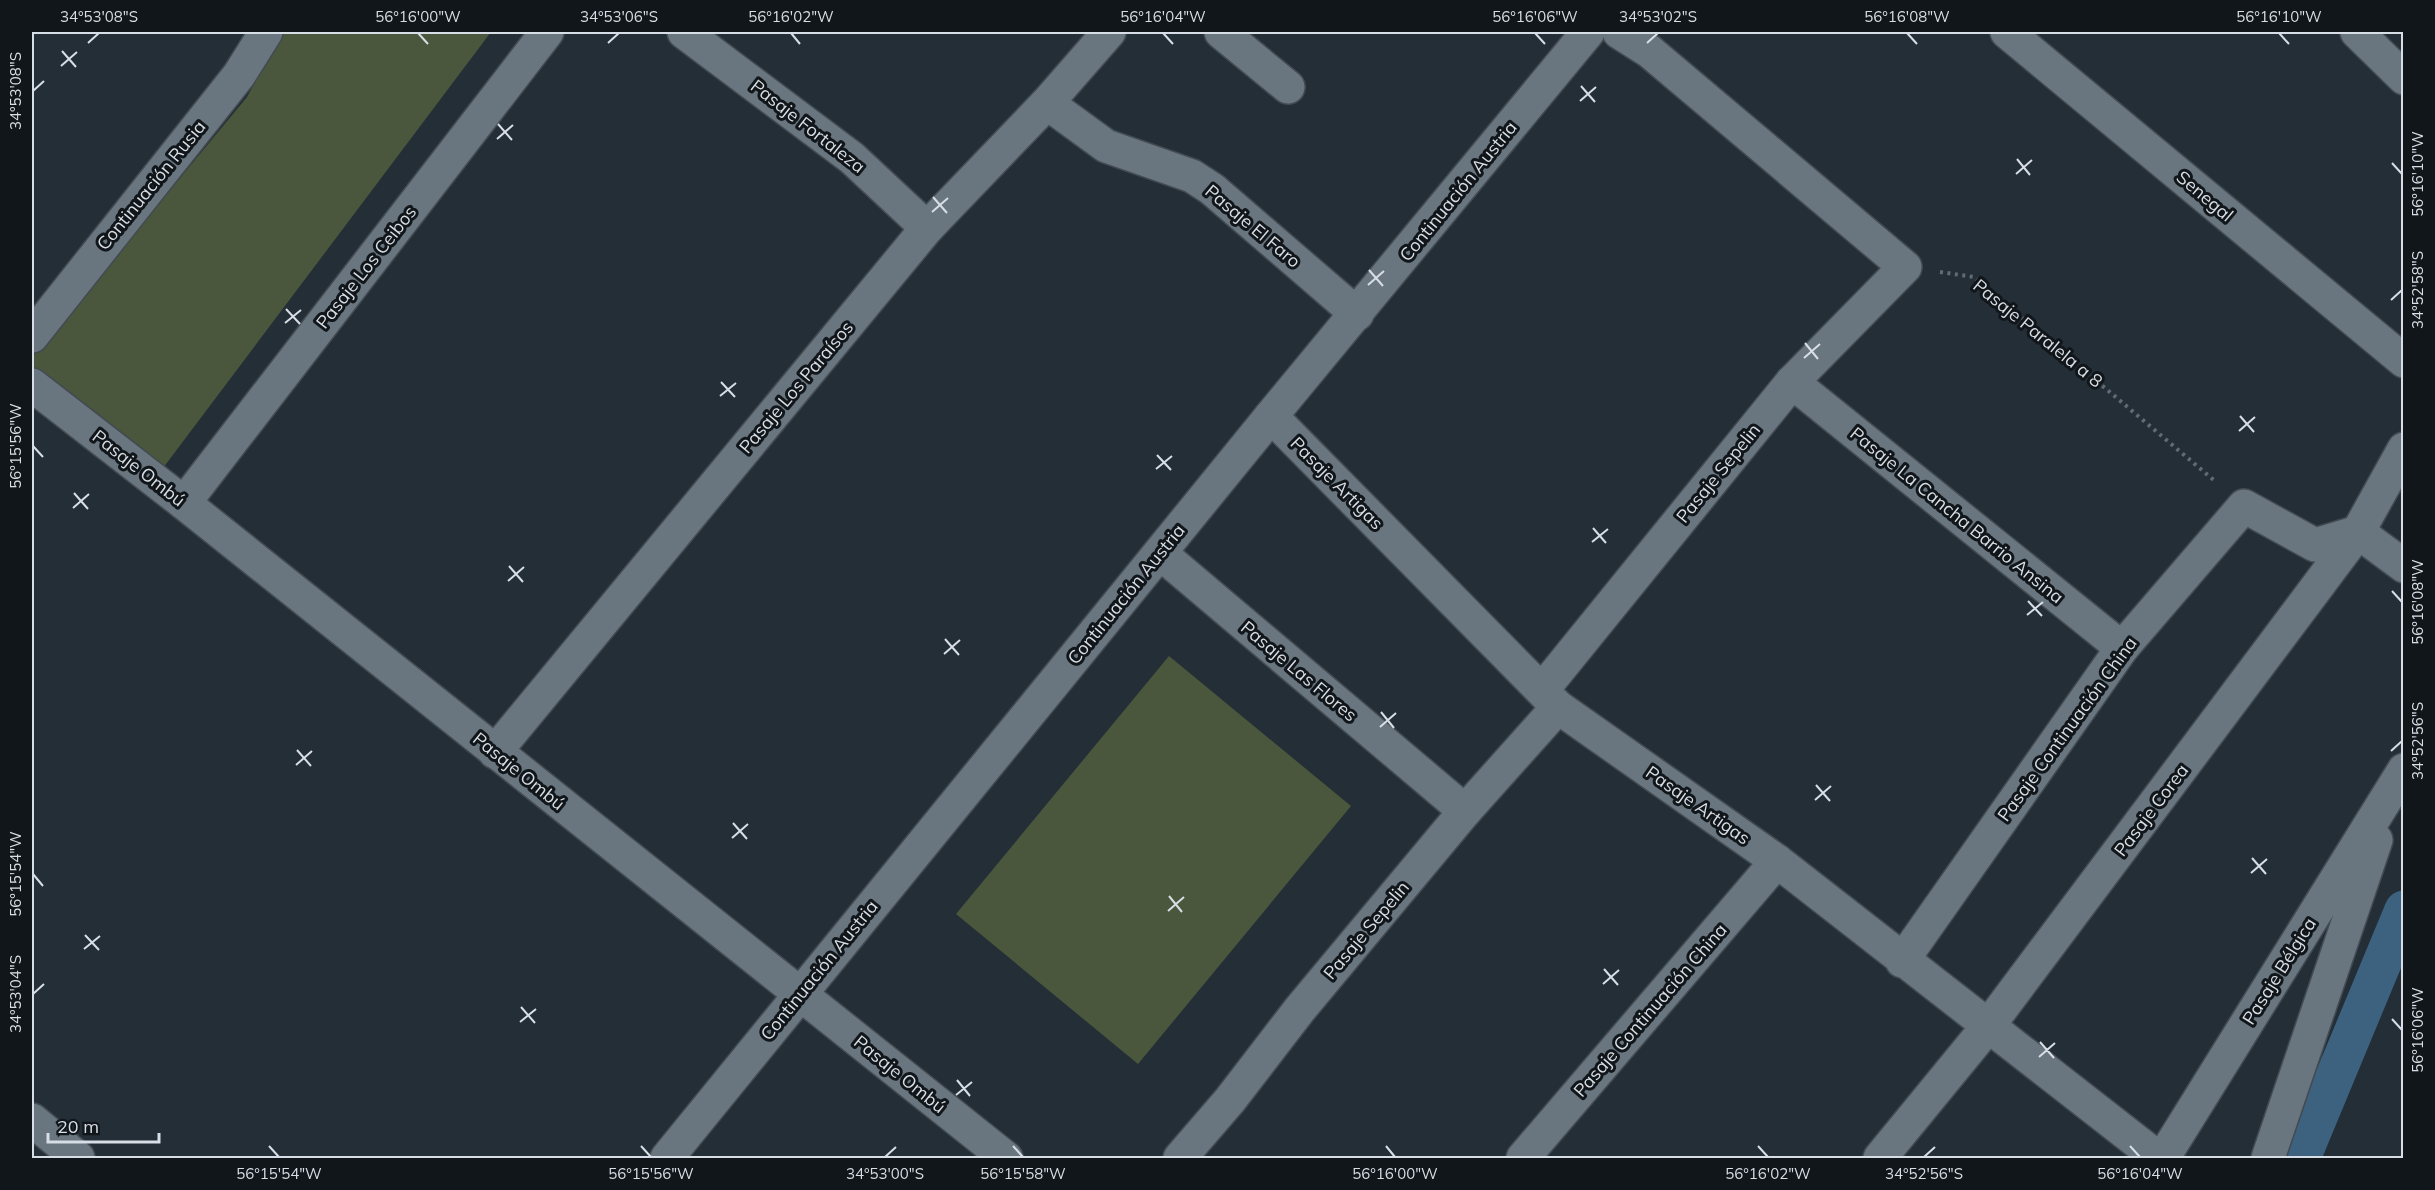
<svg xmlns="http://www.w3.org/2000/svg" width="2435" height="1190" viewBox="0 0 2435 1190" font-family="Mulish,sans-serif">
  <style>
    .green { fill: #4a573d }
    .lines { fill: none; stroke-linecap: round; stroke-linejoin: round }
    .canal { stroke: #3d627f; stroke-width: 39 }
    .minor-casing { stroke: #424a52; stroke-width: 36 }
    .tertiary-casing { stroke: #424a52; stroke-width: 36 }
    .path { stroke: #626a73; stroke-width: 4; stroke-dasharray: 3 4.5; stroke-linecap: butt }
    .minor { stroke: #69757f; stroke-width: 33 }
    .tertiary { stroke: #69757f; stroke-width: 33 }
    .ticks { fill: none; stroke: #d8dee5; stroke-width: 2 }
    .labels { text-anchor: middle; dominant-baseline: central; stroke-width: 6; stroke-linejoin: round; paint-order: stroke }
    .street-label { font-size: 18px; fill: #d8dee5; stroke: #11161a }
    .neatline { fill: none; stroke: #d8dee5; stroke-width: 2 }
    .ticks-label { font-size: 15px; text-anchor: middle; fill: #d8dee5 }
  </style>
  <rect width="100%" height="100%" fill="#242e37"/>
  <g class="green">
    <path d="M282,32H491L154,480L32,386V357L247,97Z"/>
    <path d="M1169,656L1351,806L1138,1064L956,914Z"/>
  </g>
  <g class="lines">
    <path class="canal" d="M2301,1158L2404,910"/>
    <g class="minor-casing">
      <g id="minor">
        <path d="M684,32L852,158L927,228"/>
        <path d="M1221,32L1288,87"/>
        <path d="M2007,32L2404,361"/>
        <path d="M2357,32L2404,78"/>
        <path d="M1047,103L1106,146L1192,176L1212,189L1357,314"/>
        <path d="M32,336L239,75L266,32"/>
        <path d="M1792,382L2122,648"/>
        <path d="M32,385L184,503L1006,1158"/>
        <path d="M1271,416L1558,707L1777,861L2158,1158"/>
        <path d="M184,503L547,32"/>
        <path d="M1160,553L1465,811"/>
        <path d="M1543,689L1792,382L1905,267L1649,51L1619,32"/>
        <path d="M495,752L927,228L1047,103L1109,32"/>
        <path d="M1902,961L2122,648L2244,506L2315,545L2358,532L2404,566"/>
        <path d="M667,1158L1271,416L1588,32"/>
        <path d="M1180,1158L1230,1100L1300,1009L1465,811L1558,707"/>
        <path d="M1523,1158L1777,861"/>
        <path d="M1880,1158L1989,1025L2358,532L2404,449"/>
        <path d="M2163,1158L2404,770"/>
        <path d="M2268,1158L2376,840"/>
      </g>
    </g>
    <g class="tertiary-casing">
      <path id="tertiary" d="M32,1120L78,1158"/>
    </g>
    <path class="path" d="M1940,272L1974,277L2216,482"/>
    <use href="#minor" class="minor"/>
    <use href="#tertiary" class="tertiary"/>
  </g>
  <path class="ticks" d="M418,33L428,44M791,33L800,44M1163,33L1173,44M1535,33L1545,44M1907,33L1917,44M2279,33L2289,44M88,43L99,33M608,43L619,33M1647,43L1658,33M62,51L76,67M61,66L77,52M1581,86L1595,102M33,91L44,81M1580,101L1596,87M498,124L512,140M497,139L513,125M2017,159L2030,175M2392,163L2402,174M2016,174L2032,160M933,197L947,213M932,212L948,198M1369,270L1383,286M1368,285L1384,271M2391,300L2402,290M286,309L300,324M285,323L301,310M1805,343L1818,359M1804,358L1820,344M721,382L735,397M720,396L736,383M2240,416L2254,432M2239,431L2255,417M33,446L43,457M1157,455L1171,470M1156,469L1172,456M74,493L88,509M73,508L89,494M1593,528L1606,543M1592,542L1608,529M509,566L523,582M508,581L524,567M2392,591L2402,602M2028,601L2042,616M2027,615L2043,602M945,639L959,655M944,654L960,640M1381,712L1394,728M1380,727L1396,713M297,750L311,766M2391,751L2402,741M296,765L312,751M1816,785L1830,801M1815,800L1831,786M733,823L747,839M732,838L748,824M2252,858L2266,874M2251,873L2267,859M33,874L43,886M1169,896L1182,912M1168,911L1184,897M85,935L99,950M84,949L100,936M1604,969L1618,985M1603,984L1619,970M33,994L44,984M521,1007L535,1023M2392,1019L2402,1030M520,1022L536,1009M2040,1042L2054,1058M2039,1057L2055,1043M957,1080L970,1096M956,1095L972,1082M269,1146L279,1157M641,1146L651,1157M1013,1146L1023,1157M1386,1146L1395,1157M1758,1146L1768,1157M2130,1146L2140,1157M885,1157L896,1147M1924,1157L1935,1147"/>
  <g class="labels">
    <g class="street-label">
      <text transform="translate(808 126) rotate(38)">Pasaje Fortaleza</text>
      <text transform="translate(151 185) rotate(-51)">Continuación Rusia</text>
      <text transform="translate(1458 191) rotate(-51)">Continuación Austria</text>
      <text transform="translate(2205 196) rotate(40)">Senegal</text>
      <text transform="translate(1253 226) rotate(40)">Pasaje El Faro</text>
      <text transform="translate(366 267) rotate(-52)">Pasaje Los Ceibos</text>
      <text transform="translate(2038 333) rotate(39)">Pasaje Paralela a 8</text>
      <text transform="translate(796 387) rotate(-50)">Pasaje Los Paraísos</text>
      <text transform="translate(139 468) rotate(38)">Pasaje Ombú</text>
      <text transform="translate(1718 473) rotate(-51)">Pasaje Sepelin</text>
      <text transform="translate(1337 483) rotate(45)">Pasaje Artigas</text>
      <text transform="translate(1957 515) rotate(39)">Pasaje La Cancha Barrio Ansina</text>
      <text transform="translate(1126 594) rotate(-51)">Continuación Austria</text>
      <text transform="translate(1299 671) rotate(40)">Pasaje Las Flores</text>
      <text transform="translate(2067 729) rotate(-54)">Pasaje Continuación China</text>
      <text transform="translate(519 771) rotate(39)">Pasaje Ombú</text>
      <text transform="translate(1698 805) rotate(35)">Pasaje Artigas</text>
      <text transform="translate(2151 810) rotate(-53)">Pasaje Corea</text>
      <text transform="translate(1366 930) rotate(-50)">Pasaje Sepelin</text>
      <text transform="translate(819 970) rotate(-51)">Continuación Austria</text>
      <text transform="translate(2279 971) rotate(-58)">Pasaje Bélgica</text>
      <text transform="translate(1650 1010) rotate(-49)">Pasaje Continuación China</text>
      <text transform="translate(900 1074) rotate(39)">Pasaje Ombú</text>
    </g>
  </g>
  <rect width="2435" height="1190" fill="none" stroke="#11161a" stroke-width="66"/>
  <path d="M48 1133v9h111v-9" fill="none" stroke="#d8dee5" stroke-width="3"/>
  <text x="57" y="1133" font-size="18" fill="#d8dee5" stroke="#11161a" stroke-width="4.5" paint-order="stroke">20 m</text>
  <rect x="33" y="33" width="2369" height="1124" class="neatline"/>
  <g class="ticks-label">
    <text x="99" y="22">34°53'08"S</text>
    <text x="418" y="22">56°16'00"W</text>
    <text x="619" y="22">34°53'06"S</text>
    <text x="791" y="22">56°16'02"W</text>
    <text x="1163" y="22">56°16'04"W</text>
    <text x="1535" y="22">56°16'06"W</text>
    <text x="1658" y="22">34°53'02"S</text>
    <text x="1907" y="22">56°16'08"W</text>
    <text x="2279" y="22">56°16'10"W</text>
    <text transform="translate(16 91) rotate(-90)" y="5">34°53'08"S</text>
    <text transform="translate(2418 174) rotate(-90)" y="5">56°16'10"W</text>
    <text transform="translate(2418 290) rotate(-90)" y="5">34°52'58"S</text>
    <text transform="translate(16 446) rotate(-90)" y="5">56°15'56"W</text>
    <text transform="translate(2418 602) rotate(-90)" y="5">56°16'08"W</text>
    <text transform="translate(2418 741) rotate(-90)" y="5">34°52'56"S</text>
    <text transform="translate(16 874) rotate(-90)" y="5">56°15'54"W</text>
    <text transform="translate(16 994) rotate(-90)" y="5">34°53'04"S</text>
    <text transform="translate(2418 1030) rotate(-90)" y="5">56°16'06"W</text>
    <text x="279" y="1179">56°15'54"W</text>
    <text x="651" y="1179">56°15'56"W</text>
    <text x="885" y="1179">34°53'00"S</text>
    <text x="1023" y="1179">56°15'58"W</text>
    <text x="1395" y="1179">56°16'00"W</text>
    <text x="1768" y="1179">56°16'02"W</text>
    <text x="1924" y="1179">34°52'56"S</text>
    <text x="2140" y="1179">56°16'04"W</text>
  </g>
</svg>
